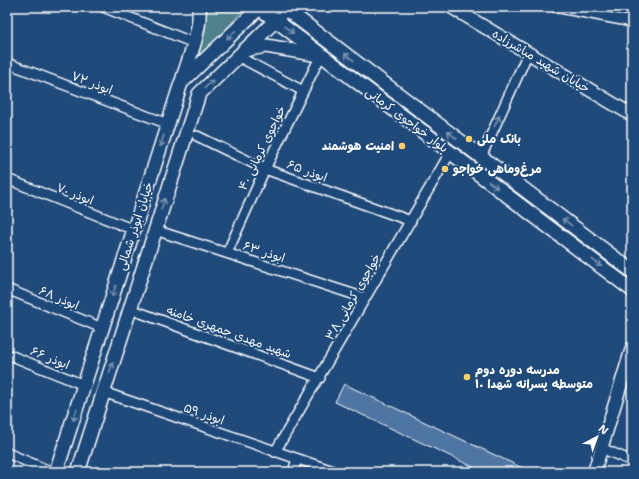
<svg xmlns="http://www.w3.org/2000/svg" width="639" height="479" viewBox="0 0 639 479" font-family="'Shantell Sans','Playpen Sans Arabic',sans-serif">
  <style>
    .green { fill: #4f808c; stroke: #a7c0c6 }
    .building { fill: #4f74a3; stroke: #fff }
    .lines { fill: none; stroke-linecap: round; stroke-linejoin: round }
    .minor-casing { stroke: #fff; stroke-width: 12 }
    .tertiary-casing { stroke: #fff; stroke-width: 15 }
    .secondary-casing { stroke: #fff; stroke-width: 16 }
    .minor { stroke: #1f4a7a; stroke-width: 9 }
    .tertiary { stroke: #1f4a7a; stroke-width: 12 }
    .secondary { stroke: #1f4a7a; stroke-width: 13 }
    .oneway { stroke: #7992af }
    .poi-dot { fill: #ffd166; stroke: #1f4a7a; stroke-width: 1.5 }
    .labels { text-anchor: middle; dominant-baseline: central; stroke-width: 4; stroke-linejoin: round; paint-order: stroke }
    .street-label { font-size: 12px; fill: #fff; stroke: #1f4a7a }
    .poi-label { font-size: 12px; font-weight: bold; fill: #fff; stroke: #1f4a7a; text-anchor: start }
  </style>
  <rect width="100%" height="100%" fill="#1f4a7a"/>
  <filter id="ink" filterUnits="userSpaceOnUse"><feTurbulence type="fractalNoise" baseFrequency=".025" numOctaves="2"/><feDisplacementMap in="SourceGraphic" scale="8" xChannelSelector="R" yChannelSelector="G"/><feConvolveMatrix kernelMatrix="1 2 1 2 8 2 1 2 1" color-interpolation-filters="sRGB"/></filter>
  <g filter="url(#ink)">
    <path class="green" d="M204,7H236L242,11L191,69Z"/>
    <path class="building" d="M344,384L448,433L531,472H484L335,402Z"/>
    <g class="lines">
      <g class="minor-casing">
        <g id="minor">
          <path d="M103,7L194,43"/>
          <path d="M555,7L632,22"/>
          <path d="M243,59L303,91"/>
          <path d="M7,63L168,124"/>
          <path d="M197,136L265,169L411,221"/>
          <path d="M481,157L528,53"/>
          <path d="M7,179L134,230"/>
          <path d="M155,230L365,298"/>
          <path d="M227,253L265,169L321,55"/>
          <path d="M7,289L102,328"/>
          <path d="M130,309L320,378"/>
          <path d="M7,354L84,385"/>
          <path d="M103,392L336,472"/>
          <path d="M601,448L632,461"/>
          <path d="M275,452L450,153"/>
          <path d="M7,453L52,472"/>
          <path d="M293,472L297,459"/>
        </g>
      </g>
      <g class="tertiary-casing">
        <g id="tertiary">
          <path d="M451,7L632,115"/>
          <path d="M594,472L632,348"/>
        </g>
      </g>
      <g class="secondary-casing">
        <g id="secondary">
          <path d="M258,7L632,290"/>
          <path d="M283,7L632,271"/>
          <path d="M244,50L266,46L319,55"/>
          <path d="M182,81C189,57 201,32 199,7"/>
          <path d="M56,472L181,83L260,7"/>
          <path d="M78,472L199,94L276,20L285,7"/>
        </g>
      </g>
      <use href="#minor" class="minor"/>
      <use href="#tertiary" class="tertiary"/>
      <use href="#secondary" class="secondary"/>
    </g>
    <defs><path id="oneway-shaft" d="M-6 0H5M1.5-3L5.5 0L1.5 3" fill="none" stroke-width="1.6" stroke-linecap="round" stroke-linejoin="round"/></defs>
    <g class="oneway">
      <use href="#oneway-shaft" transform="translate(289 30) rotate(37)"/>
      <use href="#oneway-shaft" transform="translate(231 35) rotate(136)"/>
      <use href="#oneway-shaft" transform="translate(349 57) rotate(-143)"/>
      <use href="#oneway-shaft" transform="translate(209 84) rotate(-44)"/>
      <use href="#oneway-shaft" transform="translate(497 121) rotate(-65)"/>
      <use href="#oneway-shaft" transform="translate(452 135) rotate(-143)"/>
      <use href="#oneway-shaft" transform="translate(162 141) rotate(108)"/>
      <use href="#oneway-shaft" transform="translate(493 185) rotate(37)"/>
      <use href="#oneway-shaft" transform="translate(163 204) rotate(-72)"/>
      <use href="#oneway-shaft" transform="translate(567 222) rotate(-143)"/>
      <use href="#oneway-shaft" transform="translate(597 263) rotate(37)"/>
      <use href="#oneway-shaft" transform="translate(114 291) rotate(108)"/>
      <use href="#oneway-shaft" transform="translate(111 368) rotate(-72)"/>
      <use href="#oneway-shaft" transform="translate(75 415) rotate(108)"/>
    </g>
  </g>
  <g class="poi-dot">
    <circle cx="469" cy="139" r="4"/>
    <circle cx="402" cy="146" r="4"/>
    <circle cx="445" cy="169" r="4"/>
    <circle cx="467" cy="377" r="4"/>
  </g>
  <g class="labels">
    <g class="street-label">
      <text transform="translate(541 61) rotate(31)">خیابان شهید مباشرزاده</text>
      <text transform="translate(92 83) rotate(21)">ابوذر ۷۲</text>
      <text transform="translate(407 120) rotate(37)">بلوار خواجوی کرمانی</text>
      <text transform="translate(262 148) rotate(-64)">خواجوی کرمانی ۴۰</text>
      <text transform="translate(307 171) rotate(20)">ابوذر ۶۵</text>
      <text transform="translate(75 194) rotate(22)">ابوذر ۷۰</text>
      <text transform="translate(135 226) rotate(-72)">خیابان ابوذر شمالی</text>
      <text transform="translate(264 252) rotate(18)">ابوذر ۶۳</text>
      <text transform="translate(353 297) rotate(-60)">خواجوی کرمانی ۳۸</text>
      <text transform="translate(59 298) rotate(23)">ابوذر ۶۸</text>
      <text transform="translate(229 332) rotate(20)">شهید مهدی جمهری خامنه</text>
      <text transform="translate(50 358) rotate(22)">ابوذر ۶۶</text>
      <text transform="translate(204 414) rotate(19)">ابوذر ۵۹</text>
    </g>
    <g class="poi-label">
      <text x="477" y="139">بانک ملی</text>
      <text x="394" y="146" text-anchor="end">امنیت هوشمند</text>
      <text x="453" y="169">مرغ‌وماهی‌ خواجو</text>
      <text x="475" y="370">مدرسه دوره دوم<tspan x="475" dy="14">متوسطه پسرانه شهدا ۱۰</tspan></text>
    </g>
  </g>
  <rect width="639" height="479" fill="none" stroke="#1f4a7a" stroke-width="24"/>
  <rect x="12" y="12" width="615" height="455" fill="none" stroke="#fff" stroke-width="1.5" filter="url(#ink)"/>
  <g transform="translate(597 437) rotate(41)" stroke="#1f4a7a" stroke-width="3" paint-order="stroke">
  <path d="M0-3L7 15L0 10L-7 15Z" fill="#ffffff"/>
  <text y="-6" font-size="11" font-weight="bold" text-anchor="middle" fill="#ffffff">N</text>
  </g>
</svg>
